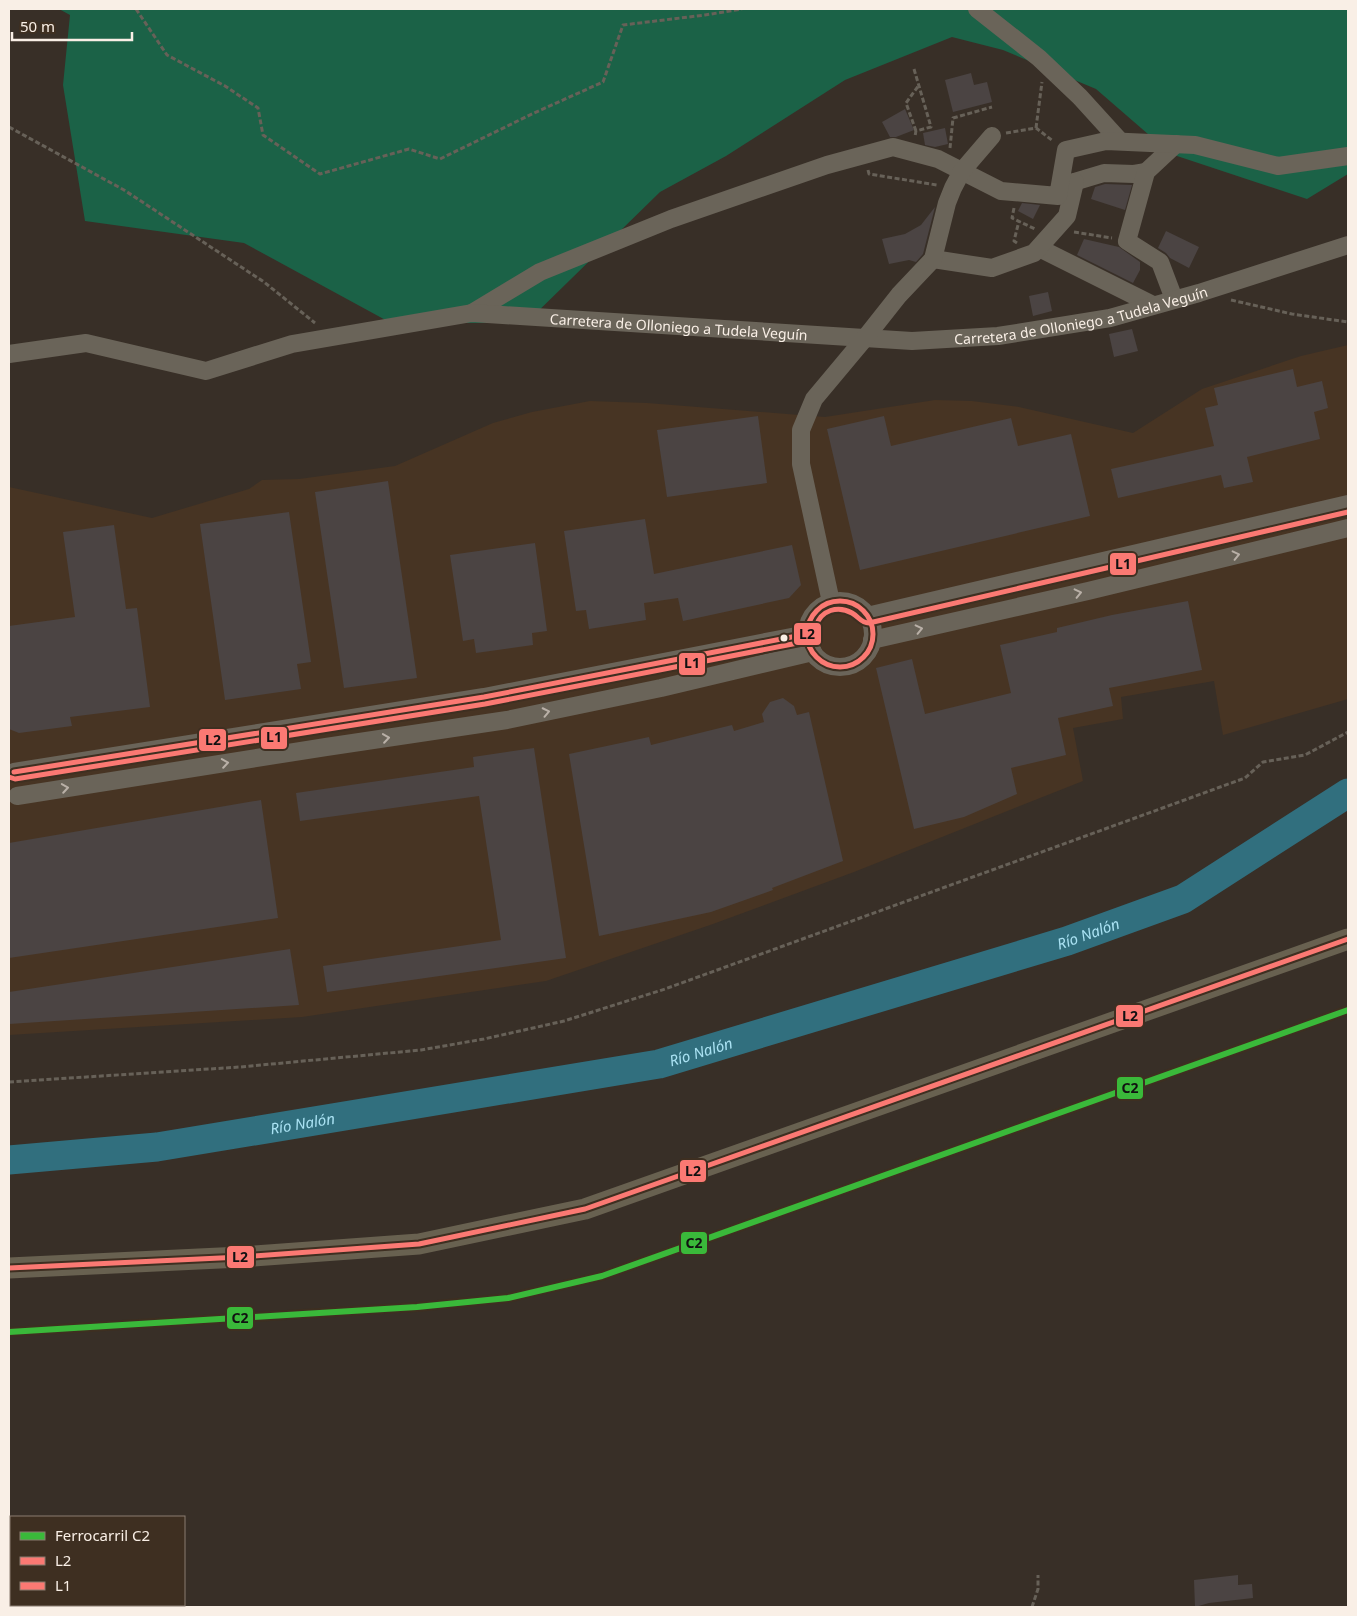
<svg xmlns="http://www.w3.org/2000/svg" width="1357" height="1616" viewBox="0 0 1357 1616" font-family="'Noto Sans',sans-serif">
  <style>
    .built { fill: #473423 }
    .green { fill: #1b6247 }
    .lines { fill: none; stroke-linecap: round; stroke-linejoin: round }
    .river { stroke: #316f7e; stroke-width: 29 }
    .building { fill: #4b4443 }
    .path { stroke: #676158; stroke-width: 3; stroke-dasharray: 5 2.5; stroke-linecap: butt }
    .minor { stroke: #6a6459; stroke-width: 18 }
    .major { stroke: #686150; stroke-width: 21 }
    .bus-1-casing { stroke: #3e2f21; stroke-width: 9 }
    .bus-2-casing { stroke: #3e2f21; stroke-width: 9 }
    .bus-1 { stroke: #fb7973; stroke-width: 5 }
    .bus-2 { stroke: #fb7973; stroke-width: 5 }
    .rail-1-casing { stroke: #3e2f21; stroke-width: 10 }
    .rail-1 { stroke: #3ab93a; stroke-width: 6 }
    .oneway { stroke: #b9b0a7 }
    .bus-dot { fill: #f9efe6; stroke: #3e2f21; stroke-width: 2 }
    .labels { text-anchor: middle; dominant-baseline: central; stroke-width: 4.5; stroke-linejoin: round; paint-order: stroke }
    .street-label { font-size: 14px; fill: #f9efe6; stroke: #3e2f21 }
    .water-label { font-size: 15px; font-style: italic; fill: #aae2f3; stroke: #3e2f21 }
    .line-badge { stroke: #3e2f21; stroke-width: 2 }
    .pale-badge-label { font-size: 14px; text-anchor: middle; font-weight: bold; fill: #111 }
  </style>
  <rect width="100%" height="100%" fill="#382f27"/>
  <path class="built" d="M1348,345V699L1223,735L1214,681L1121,697L1123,719L1073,728L1083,781L854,872L713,924L546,981L302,1017L9,1035V487L152,518L249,489L262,480L299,479L395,466L493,423L532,412L590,401L647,403L825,417L935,400L972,401L1019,407L1133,433L1202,389L1301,356Z"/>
  <path class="green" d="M59,9H1348V174L1307,199L1171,154L1096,89L1003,50L952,37L845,80L726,156L660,192L526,323H391L244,243L85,221L63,85L70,15Z"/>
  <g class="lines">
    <path class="river" id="s1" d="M9,1160L157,1147L659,1064L1067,941L1183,899L1348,793"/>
  </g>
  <g class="building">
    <path d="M971,73L974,85L987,82L992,102L953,112L945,80Z"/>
    <path d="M905,109L914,130L896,137H890L882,122Z"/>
    <path d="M945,128L948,144L935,147L925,145L923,133Z"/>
    <path d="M1105,184L1132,185L1125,210L1091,199L1095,187Z"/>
    <path d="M1022,203L1040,205L1033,219L1018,211Z"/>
    <path d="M935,207L923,254L916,262L909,260L889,264L882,239L905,234L921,225Z"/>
    <path d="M1166,231L1199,247L1189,268L1170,258L1166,253L1158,248Z"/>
    <path d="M1084,239L1119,247L1140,262V270L1133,283L1077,255Z"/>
    <path d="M1048,292L1052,311L1033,316L1029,296Z"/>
    <path d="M1132,329L1138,351L1114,357L1109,334Z"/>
    <path d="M1293,369L1297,387L1322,381L1328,408L1314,412L1320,439L1247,457L1253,482L1224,488L1221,475L1118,498L1111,469L1214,446L1205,408L1218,405L1214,388Z"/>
    <path d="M758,416L767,483L667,497L657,430Z"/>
    <path d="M884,416L891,446L1011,418L1018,446L1071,434L1090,516L860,570L827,429Z"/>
    <path d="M388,481L417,678L344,688L315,492Z"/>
    <path d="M289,512L311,662L297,664L301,689L225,700L200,524Z"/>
    <path d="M645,519L654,574L792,545L801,585L789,598L683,621L678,598L644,603L646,620L589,629L586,610L576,611L564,531Z"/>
    <path d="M114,525L126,609L137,608L150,707L70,717L72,726L19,733L9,729V626L75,617L63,532Z"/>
    <path d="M535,543L547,631L532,633L533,645L476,653L474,639L463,641L450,555Z"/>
    <path d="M1188,601L1202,670L1109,688L1113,706L1058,718L1066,755L1011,768L1017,794L964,817L914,829L876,668L912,659L925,714L1011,693L1000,645L1057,632V628L1112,615Z"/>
    <path d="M783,698L794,706L797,715L809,712L843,861L772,888L773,890L711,912L599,936L569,754L649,737L651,745L732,725L734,731L764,722L762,714L770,702Z"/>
    <path d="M534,748L566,958L327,992L323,966L501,940L479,796L300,821L296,793L474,767L473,757Z"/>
    <path d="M261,800L278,918L9,958V843Z"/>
    <path d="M290,949L299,1005L9,1024V992Z"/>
    <path d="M1238,1575V1585L1252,1584L1253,1598L1209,1603L1195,1607L1194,1580Z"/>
  </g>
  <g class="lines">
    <g class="path">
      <path d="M136,9L167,55L225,86L258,108L263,135L320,174L409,149L440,159L534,113L603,82L623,25L705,15L742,9"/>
      <path d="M914,69L931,127L916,131L915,136"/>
      <path d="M9,127L124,190L264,282L315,323"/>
      <path d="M1036,128L1042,82"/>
      <path d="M916,131L906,103L919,85"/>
      <path d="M1006,133L1036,128L1053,141"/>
      <path d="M950,148L953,118L992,107"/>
      <path d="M868,170L869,174L937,185"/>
      <path d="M1014,208L1012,218L1035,229"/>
      <path d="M1074,232L1112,238"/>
      <path d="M1017,243L1014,241L1019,221"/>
      <path d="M1231,300L1292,314L1348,322"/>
      <path d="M9,1082L240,1067L421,1050L484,1039L564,1021L665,989L1245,778L1263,762L1305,755L1348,732"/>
      <path d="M1032,1607L1038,1589V1575"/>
    </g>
    <g class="minor">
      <path d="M977,9L1039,58L1080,97L1120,141"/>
      <path d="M1064,185L1104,173L1134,174L1146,172"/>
      <path d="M1039,248L1153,305"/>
      <path d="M933,259L992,268L1034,253L1067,216L1075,182"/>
      <path d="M1174,299L1160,262L1127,241L1146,172L1176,144"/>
      <path d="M472,313L540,272L671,219L827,165L893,147L938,159L1001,191L1058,196L1066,150L1106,141L1195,145L1278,166L1348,156"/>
      <path id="s2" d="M9,354L86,343L206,371L292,344L472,313L912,341L998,336L1110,318L1199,293L1348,245"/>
      <circle cx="840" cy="634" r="33"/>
      <path d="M831,602L801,464V430L814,399L865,338L899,295L933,259L947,203L953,188L962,171L992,136"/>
      <path d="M867,616L1348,504"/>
      <path d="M872,640L1088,591L1348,528"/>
      <path d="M14,772L484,697L807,634"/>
      <path d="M17,796L326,747L507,720L661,688L813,652"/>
    </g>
    <path class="major" d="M9,1268L241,1257L419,1244L585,1209L1348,939"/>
    <g class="bus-1-casing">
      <g id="bus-1">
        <circle cx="840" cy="634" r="33"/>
        <path d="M14,772L484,697L807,634"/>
        <path d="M9,1268L241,1257L419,1244L585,1209L1348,939"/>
      </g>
    </g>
    <g class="bus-2-casing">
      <path id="bus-2" d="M9,777L15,779L485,704L808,641L814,638C814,634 814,629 816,626C821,610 838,605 852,613C859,617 861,623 869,623L1348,512"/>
    </g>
    <use href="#bus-1" class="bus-1"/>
    <use href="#bus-2" class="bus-2"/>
    <g class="rail-1-casing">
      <path id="rail-1" d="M9,1332L417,1307L508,1298L602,1276L1348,1010"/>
    </g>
    <use href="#rail-1" class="rail-1"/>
  </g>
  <defs><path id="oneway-chevron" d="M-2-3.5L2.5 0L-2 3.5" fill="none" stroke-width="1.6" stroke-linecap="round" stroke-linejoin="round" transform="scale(1.25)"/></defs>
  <g class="oneway">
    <use href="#oneway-chevron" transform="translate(1236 555) rotate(-13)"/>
    <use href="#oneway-chevron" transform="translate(1078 593) rotate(-13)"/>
    <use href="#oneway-chevron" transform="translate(919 629) rotate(-13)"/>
    <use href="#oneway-chevron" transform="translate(546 712) rotate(-12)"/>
    <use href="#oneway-chevron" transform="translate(386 738) rotate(-8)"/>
    <use href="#oneway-chevron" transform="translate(225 763) rotate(-9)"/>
    <use href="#oneway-chevron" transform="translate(65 788) rotate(-9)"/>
  </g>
  <circle class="bus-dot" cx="784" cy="638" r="4.5"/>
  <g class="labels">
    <g class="street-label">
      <text stroke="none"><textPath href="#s2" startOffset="1086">Carretera de Olloniego a Tudela Veguín</textPath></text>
      <text stroke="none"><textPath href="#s2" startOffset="681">Carretera de Olloniego a Tudela Veguín</textPath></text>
    </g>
    <g class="water-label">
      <text stroke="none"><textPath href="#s1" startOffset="1106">Río Nalón</textPath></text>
      <text stroke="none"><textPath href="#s1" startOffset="701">Río Nalón</textPath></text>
      <text stroke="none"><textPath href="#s1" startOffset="296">Río Nalón</textPath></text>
    </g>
  </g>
  <g class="line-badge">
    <rect x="1109" y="552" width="28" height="24" rx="5" fill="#fb7973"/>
    <rect x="793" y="622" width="29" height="24" rx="5" fill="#fb7973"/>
    <rect x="678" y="652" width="28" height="24" rx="5" fill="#fb7973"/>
    <rect x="260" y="726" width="28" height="24" rx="5" fill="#fb7973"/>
    <rect x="198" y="728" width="29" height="24" rx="5" fill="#fb7973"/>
    <rect x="1115" y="1004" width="29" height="24" rx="5" fill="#fb7973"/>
    <rect x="1116" y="1076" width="28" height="24" rx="5" fill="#3ab93a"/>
    <rect x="679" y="1159" width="28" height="24" rx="5" fill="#fb7973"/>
    <rect x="680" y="1231" width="28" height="24" rx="5" fill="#3ab93a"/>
    <rect x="226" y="1245" width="29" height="24" rx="5" fill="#fb7973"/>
    <rect x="226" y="1306" width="28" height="24" rx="5" fill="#3ab93a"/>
  </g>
  <g class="pale-badge-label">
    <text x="1123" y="569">L1</text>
    <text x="807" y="639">L2</text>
    <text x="692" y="668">L1</text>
    <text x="274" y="742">L1</text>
    <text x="213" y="745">L2</text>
    <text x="1130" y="1021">L2</text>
    <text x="1130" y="1093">C2</text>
    <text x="693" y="1176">L2</text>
    <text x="694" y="1248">C2</text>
    <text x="240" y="1262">L2</text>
    <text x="240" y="1323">C2</text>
  </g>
  <rect width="1357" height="1616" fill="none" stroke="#f9efe6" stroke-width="20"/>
  <rect x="10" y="1516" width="175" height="90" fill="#3e2f21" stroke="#897c70"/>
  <rect x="20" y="1532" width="25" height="8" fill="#3ab93a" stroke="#897c70"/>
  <text x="55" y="1541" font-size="15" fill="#f9efe6">Ferrocarril C2</text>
  <rect x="20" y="1557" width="25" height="8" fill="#fb7973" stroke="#897c70"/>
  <text x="55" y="1566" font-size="15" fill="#f9efe6">L2</text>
  <rect x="20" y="1582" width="25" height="8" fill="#fb7973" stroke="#897c70"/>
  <text x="55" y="1591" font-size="15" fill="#f9efe6">L1</text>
  <path d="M12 32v8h120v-8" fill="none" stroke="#f9efe6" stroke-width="2.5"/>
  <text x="20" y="32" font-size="15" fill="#f9efe6" stroke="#3e2f21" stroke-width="4" paint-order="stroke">50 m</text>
</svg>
